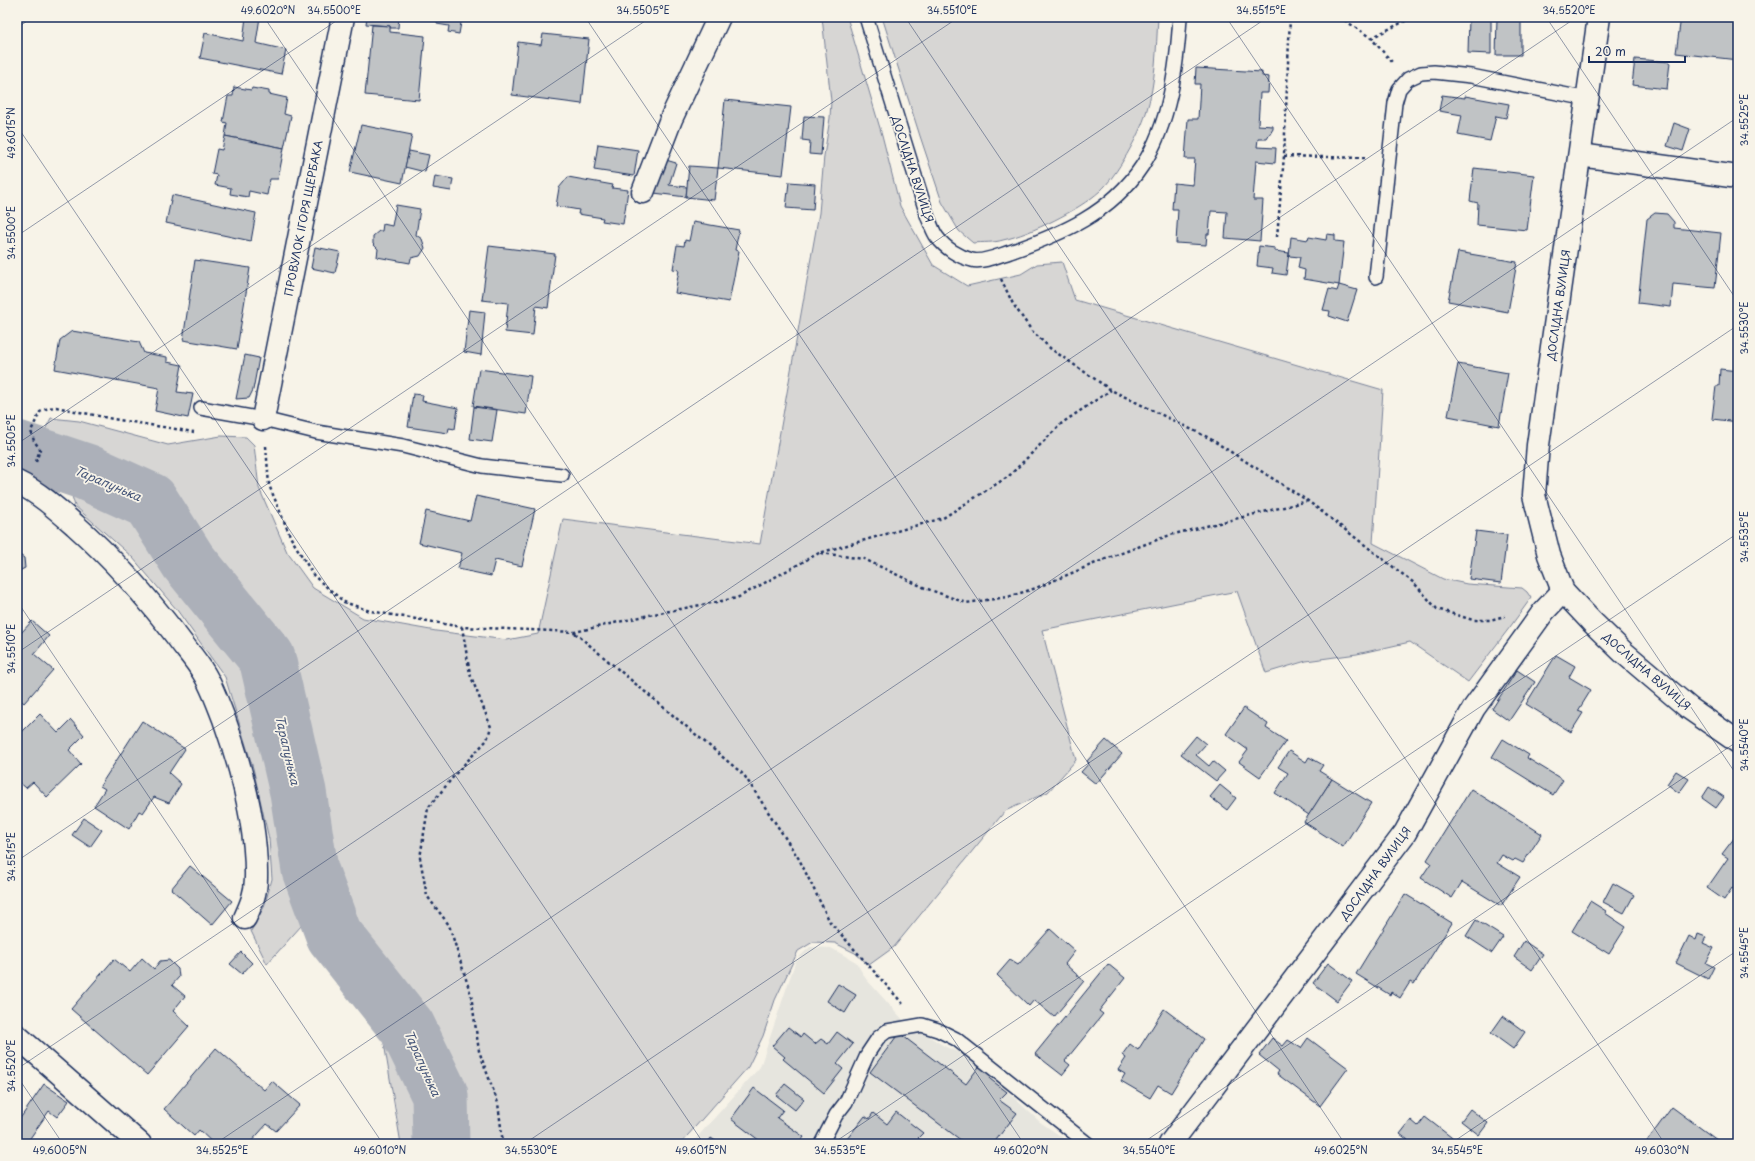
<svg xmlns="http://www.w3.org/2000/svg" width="1755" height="1161" viewBox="0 0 1755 1161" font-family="'Playpen Sans',sans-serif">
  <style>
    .built { fill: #e6e5de }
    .green { fill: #d7d6d4; stroke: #798299 }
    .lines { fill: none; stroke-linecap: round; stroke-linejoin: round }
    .river { stroke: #acb0b9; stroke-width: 57 }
    .building { fill: #c0c3c5; stroke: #1b2f5e }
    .service-casing { stroke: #1b2f5e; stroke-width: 16 }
    .minor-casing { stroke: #1b2f5e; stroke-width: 25 }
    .path { stroke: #1b2f5e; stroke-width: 2.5; stroke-dasharray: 3 3; stroke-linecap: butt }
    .service { stroke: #f7f3e8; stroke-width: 13 }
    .minor { stroke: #f7f3e8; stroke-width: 22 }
    .ticks { fill: none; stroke: #1b2f5e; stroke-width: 1; stroke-opacity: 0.45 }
    .labels { text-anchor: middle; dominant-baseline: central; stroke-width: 3.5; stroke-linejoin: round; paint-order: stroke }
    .street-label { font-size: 11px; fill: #1b2f5e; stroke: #f7f3e8 }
    .water-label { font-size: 12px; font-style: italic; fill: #465679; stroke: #f7f3e8 }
    .neatline { fill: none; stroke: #1b2f5e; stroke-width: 1.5 }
    .ticks-label { font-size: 10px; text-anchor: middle; fill: #1b2f5e }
  </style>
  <rect width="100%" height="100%" fill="#f7f3e8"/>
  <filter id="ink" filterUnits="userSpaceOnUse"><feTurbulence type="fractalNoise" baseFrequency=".025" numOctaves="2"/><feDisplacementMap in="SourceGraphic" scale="8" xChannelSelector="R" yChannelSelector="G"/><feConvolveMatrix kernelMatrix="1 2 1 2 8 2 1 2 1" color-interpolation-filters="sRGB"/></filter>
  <g filter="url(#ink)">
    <g class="built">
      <path d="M810,947L831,948L856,962L866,979L905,1022L876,1032L869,1038L843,1096L816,1144H691L760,1067L796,960Z"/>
      <path d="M919,1030L944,1046L977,1061L999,1077L1010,1094L1040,1122L1072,1144H827L868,1065L890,1035Z"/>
    </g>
    <g class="green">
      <path d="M822,17H847L882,135L900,206L933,265L967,286L1021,274L1037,264L1062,262L1075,300L1383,390L1373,543L1443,579L1467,584L1522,588L1527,592L1531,598L1510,627L1468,682L1410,642L1357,654L1306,661L1266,673L1237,591L1042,630L1076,760L1048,792L1005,811L894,947L869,965L855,953L835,943L813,942L798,951L775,1000L763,1036L748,1067L680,1144H401L383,1037L310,916L267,964L251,931L264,907L272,879L269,839L253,768L225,677L177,610L133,558L75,506L65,473L42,465L47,451L41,438L51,418L79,421L168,445L221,436L246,437L254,445L259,488L287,552L313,588L363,618L436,631L507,640L538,634L563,519L760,544L819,213L824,156L830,118L831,101Z"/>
      <path d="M882,17H1158C1156,49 1156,83 1146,113C1140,134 1116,177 1100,191C1079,210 1031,234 1003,240C994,243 983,242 973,243L959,231L942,202L920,136Z"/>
    </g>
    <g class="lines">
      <path class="river" d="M17,449L86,472L150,501L188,561L267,658L298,792L310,870L334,935L407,1027L440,1095L441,1144"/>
    </g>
    <g class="building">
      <path d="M246,17H260L256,43L286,50L281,74L200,58L205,33L243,41Z"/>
      <path d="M367,17H399L398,28H390V26L366,24Z"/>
      <path d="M438,17H462L459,34L448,32L449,26L437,24Z"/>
      <path d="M1681,17H1738V60L1676,53Z"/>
      <path d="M1469,18H1491V54L1468,53Z"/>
      <path d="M1497,18H1521V55H1496Z"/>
      <path d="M372,25L390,26V32L425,36L419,100L365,95Z"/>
      <path d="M543,34L589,39L582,104L512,95L518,42L541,45Z"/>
      <path d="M1635,59L1670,62L1667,89L1632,85Z"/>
      <path d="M1196,68L1262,72V76L1269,77L1268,93H1260L1258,125L1273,126V129L1267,139H1258L1257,147L1276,148L1275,163L1256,161L1253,200H1263L1260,241L1225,238L1227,212L1211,211L1209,234H1207L1206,245L1176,243L1178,209H1172L1174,183L1193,185L1195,159H1185L1188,119H1198L1200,84H1195Z"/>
      <path d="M234,87L251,90L252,88L269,91V94L287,98L284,114L291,116L284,148L225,136L227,123L223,122L228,96H233Z"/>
      <path d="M1442,95L1465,98V96L1509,104L1506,118L1496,116L1490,141L1458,135L1462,115L1439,111Z"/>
      <path d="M725,100L791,107L783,175L718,168Z"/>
      <path d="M804,116L824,117L821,155L809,154L810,141L802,140Z"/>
      <path d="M1674,123L1690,129L1683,151L1667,146Z"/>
      <path d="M361,125L412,135L402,183L350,172Z"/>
      <path d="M225,136L284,148L278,179H270L267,195L249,191L248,197L230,194L231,188L215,185L217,175L212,174L217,149L222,150Z"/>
      <path d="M598,144L638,150L634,176L594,170Z"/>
      <path d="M409,151L429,155L425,172L405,167Z"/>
      <path d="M666,160L676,163L669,185L687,187L686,197L654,193Z"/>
      <path d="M689,166L718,168L714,200L686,197Z"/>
      <path d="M1474,168L1534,175L1527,230L1477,225L1478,203L1470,201Z"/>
      <path d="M435,176L453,179L451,191L433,188Z"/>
      <path d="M568,177L613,185L612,188L628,190L623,224L602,221L603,218L578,214L579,210L556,206L559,188Z"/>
      <path d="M789,182L815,184L813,210L786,208Z"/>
      <path d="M172,195L256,213L251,241L166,223Z"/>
      <path d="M396,205L420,209L416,235L422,239L425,248L420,256L411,258L410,263L377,257L378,249L373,244V236L379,231H382L383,224L392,226Z"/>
      <path d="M1655,213L1667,214L1674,222V228L1721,233L1715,288L1673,284L1671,307L1638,303L1647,219Z"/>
      <path d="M693,222L739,230L735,250L739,251L729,302L675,293L679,270L673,269L677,245L684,246L685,240L689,241Z"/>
      <path d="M1327,234L1335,235V241L1344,242L1339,285L1304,279L1305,270L1298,268L1300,257L1289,256L1291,237L1308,240L1309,237L1326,240Z"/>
      <path d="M489,246L555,254L548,308L536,306L533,335L505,332L508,303L482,300Z"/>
      <path d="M1259,246L1275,248V251L1289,253L1286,275L1272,273L1273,268L1257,266Z"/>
      <path d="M315,247L340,252L335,273L311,268Z"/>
      <path d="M1458,252L1517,262L1508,312L1448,301Z"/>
      <path d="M195,260L250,268L237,349L183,340Z"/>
      <path d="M1339,285L1357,290L1347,322L1329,316L1330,311L1323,310L1329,289L1337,291Z"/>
      <path d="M469,310L485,312L481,355L464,352Z"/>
      <path d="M72,331L139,342L144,353L167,357V362L182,365L177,392L193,394L188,418L155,411L159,388L55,369L60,340Z"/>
      <path d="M245,355L259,358L253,390L249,398L236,399Z"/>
      <path d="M1458,364L1508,373L1499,426L1448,416Z"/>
      <path d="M479,369L531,376L526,414L473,406Z"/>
      <path d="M1720,369L1738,371V422L1712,419L1716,386H1719Z"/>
      <path d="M413,394L423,395L422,401L458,408L455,429L449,428L448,433L408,427Z"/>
      <path d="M474,407L497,410L492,442L470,439Z"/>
      <path d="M476,496L535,509L522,566L495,560L491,576L458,569L462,553L419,543L426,511L470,521Z"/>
      <path d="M1476,531L1507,535L1501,583L1469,579Z"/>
      <path d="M17,553L24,558L25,568L17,572Z"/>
      <path d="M32,621L49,636L34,654L53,670L24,703L17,697V630L21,633Z"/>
      <path d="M1556,655L1575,666L1569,677L1591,690L1578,711L1583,713L1571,732L1526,704Z"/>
      <path d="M1517,670L1535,682L1509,721L1492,709Z"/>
      <path d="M1244,708L1268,724L1266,728L1286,741L1260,777L1239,762L1248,750L1226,734Z"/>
      <path d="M40,714L58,733L71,720L84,735L69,750L81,764L47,797L33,782L26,788L17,780V737Z"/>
      <path d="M142,721L185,749L169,773L181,784L169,803L154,797L143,813L139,811L129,829L94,806L105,789L100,786Z"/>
      <path d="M1196,736L1206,744L1196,755L1209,766L1213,761L1225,771L1216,781L1181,754Z"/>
      <path d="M1503,739L1529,755L1527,758L1563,780L1553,795L1492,757Z"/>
      <path d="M1106,740L1122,754L1096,784L1081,772L1089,763L1087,761Z"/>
      <path d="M1289,751L1306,762L1309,757L1323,765L1319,771L1332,779L1309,815L1275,793L1288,773L1278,767Z"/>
      <path d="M1676,771L1689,779L1679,793L1667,784Z"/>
      <path d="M1332,779L1371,803L1343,847L1304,822Z"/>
      <path d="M1220,785L1236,798L1227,810L1210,797Z"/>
      <path d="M1709,787L1724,797L1716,808L1702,798Z"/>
      <path d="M1471,789L1542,834L1523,863L1515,859L1513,861L1502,855L1497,863L1520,877L1501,906L1462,882L1452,898L1421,878L1431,863L1427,860Z"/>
      <path d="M84,818L102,830L90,847L72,835Z"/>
      <path d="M1738,833V892L1732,888L1724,900L1707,888L1728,858L1722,854Z"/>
      <path d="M190,866L232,901L212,925L171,889Z"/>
      <path d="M1613,883L1634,895L1624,913L1603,902Z"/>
      <path d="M1405,894L1452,923L1414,984L1410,982L1400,998L1391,992L1390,995L1356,974Z"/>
      <path d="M1590,901L1606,911L1605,913L1626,927L1609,954L1572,931Z"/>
      <path d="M1476,920L1503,937L1492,953L1466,936Z"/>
      <path d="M1050,929L1075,951L1065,964L1084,981L1054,1017L1034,1000L1029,1006L997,975L1010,960L1018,965Z"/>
      <path d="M1698,934L1706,937L1703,943L1714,948L1706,963L1714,967L1708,979L1676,963L1689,936L1696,940Z"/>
      <path d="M1524,941L1543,954L1532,970L1514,957Z"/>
      <path d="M241,952L252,963L242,974L230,964Z"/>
      <path d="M142,958L154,969L160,961L169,960L178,969L179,977L172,985L185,996L173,1011L189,1026L147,1075L71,1009L114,959L130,972Z"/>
      <path d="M1328,963L1352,981L1337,1001L1313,983Z"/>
      <path d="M1108,964L1125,978L1099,1011L1103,1014L1065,1061L1070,1065L1062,1075L1035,1054Z"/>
      <path d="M1738,965V974L1734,971Z"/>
      <path d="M838,984L856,995L845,1013L827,1001Z"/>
      <path d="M1164,1009L1204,1039L1171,1093L1158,1085L1150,1098L1121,1081L1125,1074L1118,1070L1126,1058L1122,1055L1130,1044L1138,1050Z"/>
      <path d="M1503,1016L1525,1032L1513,1049L1491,1033Z"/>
      <path d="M788,1027L801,1037L803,1034L815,1044L821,1039L828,1044L837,1032L853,1044L837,1064L843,1069L824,1093L783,1059L785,1057L772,1046Z"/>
      <path d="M899,1033L966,1084L981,1064L994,1074L990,1079L1007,1092L999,1100L1017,1113L993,1144H966L870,1072Z"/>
      <path d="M1272,1038L1283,1046L1288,1040L1301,1048L1308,1038L1348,1068L1320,1106L1277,1074L1279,1071L1259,1055Z"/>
      <path d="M216,1048L264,1090L272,1081L300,1105L276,1131L267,1124L249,1144H214L199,1130L194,1136L164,1109Z"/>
      <path d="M44,1084L69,1101L57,1117L49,1111L26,1144H17V1123Z"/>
      <path d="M785,1084L804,1099L795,1110L776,1095Z"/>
      <path d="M754,1088L783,1110L777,1118L804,1137L799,1144H764L731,1119Z"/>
      <path d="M1672,1107L1721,1143L1720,1144H1645Z"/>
      <path d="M1470,1109L1488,1123L1479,1135L1461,1121Z"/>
      <path d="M896,1112L923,1133L918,1138L921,1141L919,1144H843L865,1116L869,1119L873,1113L887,1124Z"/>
      <path d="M1425,1117L1460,1144H1405L1408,1140L1400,1134L1411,1120L1418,1126Z"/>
      <path d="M711,1138L720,1144H707Z"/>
    </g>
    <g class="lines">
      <g class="service-casing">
        <g id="service">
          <path d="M866,17L928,218C931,224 933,232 937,237C945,248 959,257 972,260C982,263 1000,255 1010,252C1062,234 1111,213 1142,166C1170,124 1177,66 1180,17"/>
          <path d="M1376,277L1395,103L1399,89L1408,79L1421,73L1434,72L1471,76L1588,99"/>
          <path d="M201,408L263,419L316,432L403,446L482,466L562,475"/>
          <path d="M821,1144L836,1115L846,1102L868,1053L878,1038L887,1031L922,1025L938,1030L956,1039L1088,1144"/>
        </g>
      </g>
      <g class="minor-casing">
        <g id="minor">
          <path d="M1599,17L1538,445L1534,495L1549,555L1563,591L1592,622L1623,652L1689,708L1738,742"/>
          <path d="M1580,155L1738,177"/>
          <path d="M643,192L671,119L719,17"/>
          <path d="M263,419L343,17"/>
          <path d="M17,482C38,492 57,509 75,525C113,559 147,597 178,638C186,649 196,660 203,672C212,686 218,704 224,719C241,767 257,826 256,878C256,893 251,905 245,918"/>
          <path d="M17,1036L140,1144"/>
          <path d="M1170,1144L1405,833L1474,708L1544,611L1563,591"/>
        </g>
      </g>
      <g class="path">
        <path d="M1340,17L1371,38L1392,62"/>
        <path d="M1371,38L1413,17"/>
        <path d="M1284,156L1365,158"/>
        <path d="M1277,237L1284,156L1290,17"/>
        <path d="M1001,279L1013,304L1032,331L1051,349L1111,390L1209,438L1308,501L1414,583L1437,609L1473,620H1490L1505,616"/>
        <path d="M266,446L269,485L291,538L314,576L344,602L370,611L462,627"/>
        <path d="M36,462L40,449L34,441L31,431L40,412L48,408L56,407L113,419L194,432"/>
        <path d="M821,553L864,559L925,588L966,603L1008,597L1036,588L1103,560L1170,535L1308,501"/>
        <path d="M575,633L744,775L799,859L830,922L903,1004"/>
        <path d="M503,1144L498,1103L479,1051L471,995L449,925L427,896L420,858L428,808L458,771L487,740L491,727L470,674L462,627L575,632L649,615L737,598L819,553L943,518L1009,476L1062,423L1111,390"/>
      </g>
      <use href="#service" class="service"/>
      <use href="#minor" class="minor"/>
    </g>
  </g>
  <path class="ticks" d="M264,17L1024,1144M585,17L1345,1144M905,17L1665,1144M1226,17L1738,777M1546,17L1738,302M17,28L33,17M17,126L704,1144M17,236L342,17M17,444L651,17M17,601L383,1144M17,653L959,17M17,861L1268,17M17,1069L1577,17M17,1076L63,1144M215,1144L1738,117M524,1144L1738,325M832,1144L1738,533M1141,1144L1738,741M1450,1144L1738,950"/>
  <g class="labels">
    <g class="street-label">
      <text transform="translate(913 169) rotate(72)">ДОСЛІДНА ВУЛИЦЯ</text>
      <text transform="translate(303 218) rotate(-79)">ПРОВУЛОК ІГОРЯ ЩЕРБАКА</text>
      <text transform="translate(1558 305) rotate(-82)">ДОСЛІДНА ВУЛИЦЯ</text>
      <text transform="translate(1647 671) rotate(41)">ДОСЛІДНА ВУЛИЦЯ</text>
      <text transform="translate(1375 873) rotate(-54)">ДОСЛІДНА ВУЛИЦЯ</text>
    </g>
    <g class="water-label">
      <text transform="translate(108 483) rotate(23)">Тарапунька</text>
      <text transform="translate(288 750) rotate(77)">Тарапунька</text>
      <text transform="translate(423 1063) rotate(66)">Тарапунька</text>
    </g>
  </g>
  <rect width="1755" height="1161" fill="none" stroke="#f7f3e8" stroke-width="44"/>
  <path d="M1589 56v6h96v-6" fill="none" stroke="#1b2f5e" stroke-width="2"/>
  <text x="1595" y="56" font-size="12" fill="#1b2f5e" stroke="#f7f3e8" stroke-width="3" paint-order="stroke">20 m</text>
  <rect x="22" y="22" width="1711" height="1117" class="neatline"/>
  <g class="ticks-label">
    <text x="268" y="14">49.6020°N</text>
    <text x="334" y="14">34.5500°E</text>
    <text x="643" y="14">34.5505°E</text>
    <text x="952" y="14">34.5510°E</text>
    <text x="1261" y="14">34.5515°E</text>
    <text x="1569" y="14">34.5520°E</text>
    <text transform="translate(1744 120) rotate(-90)" y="4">34.5525°E</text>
    <text transform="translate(11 133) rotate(-90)" y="4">49.6015°N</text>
    <text transform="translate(11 233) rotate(-90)" y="4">34.5500°E</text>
    <text transform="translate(1744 328) rotate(-90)" y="4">34.5530°E</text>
    <text transform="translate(11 441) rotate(-90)" y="4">34.5505°E</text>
    <text transform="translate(1744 537) rotate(-90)" y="4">34.5535°E</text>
    <text transform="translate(11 649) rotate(-90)" y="4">34.5510°E</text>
    <text transform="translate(1744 745) rotate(-90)" y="4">34.5540°E</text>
    <text transform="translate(11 857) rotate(-90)" y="4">34.5515°E</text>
    <text transform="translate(1744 953) rotate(-90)" y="4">34.5545°E</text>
    <text transform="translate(11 1066) rotate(-90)" y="4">34.5520°E</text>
    <text x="60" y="1154">49.6005°N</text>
    <text x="222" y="1154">34.5525°E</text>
    <text x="380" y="1154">49.6010°N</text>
    <text x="531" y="1154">34.5530°E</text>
    <text x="701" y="1154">49.6015°N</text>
    <text x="840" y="1154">34.5535°E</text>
    <text x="1021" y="1154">49.6020°N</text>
    <text x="1149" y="1154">34.5540°E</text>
    <text x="1341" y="1154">49.6025°N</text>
    <text x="1457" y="1154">34.5545°E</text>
    <text x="1662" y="1154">49.6030°N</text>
  </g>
</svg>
